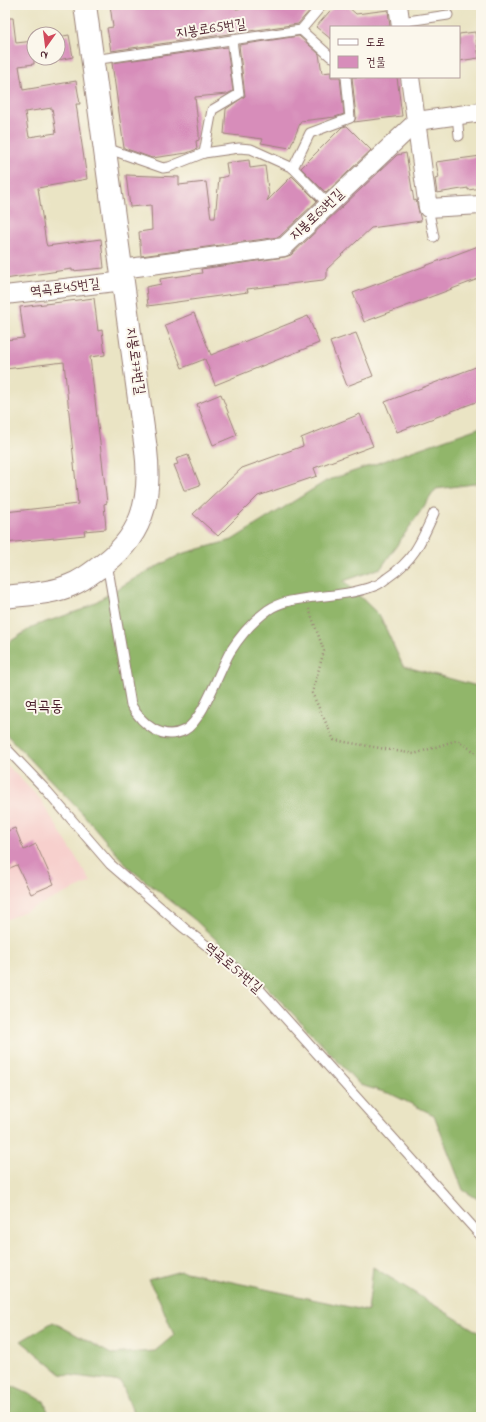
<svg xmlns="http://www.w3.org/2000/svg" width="486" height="1422" viewBox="0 0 486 1422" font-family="'Indie Flower','Poor Story',sans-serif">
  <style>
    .built { fill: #f7d0cd }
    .forest { fill: #91b66b; stroke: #6e6a4b }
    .building { fill: #d78dba; fill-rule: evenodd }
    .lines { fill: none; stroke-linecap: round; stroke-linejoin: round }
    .service-casing { stroke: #9a8278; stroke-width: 11 }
    .minor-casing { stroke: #9a8278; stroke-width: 20 }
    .tertiary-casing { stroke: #9a8278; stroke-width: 24 }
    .path { stroke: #9a8278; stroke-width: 2.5; stroke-dasharray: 1 3; stroke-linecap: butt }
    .service { stroke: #fff; stroke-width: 9 }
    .minor { stroke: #fff; stroke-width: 18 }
    .tertiary { stroke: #fff; stroke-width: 22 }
    .labels { text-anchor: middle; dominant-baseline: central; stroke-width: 4; stroke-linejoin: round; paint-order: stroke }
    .street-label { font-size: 14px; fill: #4a1f2b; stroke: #fbf7ec }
    .quarter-label { font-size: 16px; fill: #4a1f2b; stroke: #fbf7ec }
  </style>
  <rect width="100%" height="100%" fill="#fbf7ec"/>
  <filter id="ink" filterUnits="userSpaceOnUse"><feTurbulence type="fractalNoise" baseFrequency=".025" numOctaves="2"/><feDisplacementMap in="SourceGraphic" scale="8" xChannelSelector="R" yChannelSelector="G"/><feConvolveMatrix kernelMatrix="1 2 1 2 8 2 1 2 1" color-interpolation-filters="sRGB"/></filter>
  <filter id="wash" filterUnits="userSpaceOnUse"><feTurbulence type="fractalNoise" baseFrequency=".012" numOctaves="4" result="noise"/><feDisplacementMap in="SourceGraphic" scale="16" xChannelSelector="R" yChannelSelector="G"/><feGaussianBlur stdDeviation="0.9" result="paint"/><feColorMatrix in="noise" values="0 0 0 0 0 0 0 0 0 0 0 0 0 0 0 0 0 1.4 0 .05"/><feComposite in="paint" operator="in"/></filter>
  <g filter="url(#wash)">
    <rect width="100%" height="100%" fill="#eae4c4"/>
    <path class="built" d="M5,763L40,799L91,882L5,920Z"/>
    <g class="forest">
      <path d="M481,427V483L436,489L381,568L344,581L380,616L403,666L481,687V1201L463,1190L434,1115L391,1094L360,1085L276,996L240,962L195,920L129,868L83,814L5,733V645L34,626L84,609L137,577L181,554L232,540L326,481Z"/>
      <path d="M373,1267L481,1334V1417H135L121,1382L61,1374L21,1341L53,1322L111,1354L155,1351L174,1335L159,1299L148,1280L181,1271L368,1311Z"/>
      <path d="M12,1386L44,1401L50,1417H9Z"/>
    </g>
    <g id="blocks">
      <g class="building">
        <path d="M110,5H229V7L235,6L236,9L263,5H310L311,9L298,24L111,51L107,28L113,27Z"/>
        <path d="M335,5H346L356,14L388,10L390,27H331V39L316,27Z"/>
        <path d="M5,18H13L16,43L34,41V64L19,66L23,90L76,81L80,104H76L87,179L38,188L46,243L47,246L101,239L104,268L72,271V269L5,279ZM52,108L56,133L29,137L25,112Z"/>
        <path d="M475,32L479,58L459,61V34Z"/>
        <path d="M69,35L73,57L58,60V37Z"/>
        <path d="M299,36L319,54L322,73L331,72V77H340L344,114L335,117L301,121L290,148L261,143L263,139L224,134L226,109L245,96L239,45Z"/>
        <path d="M227,47L233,91L227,94L195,97L199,133V140L196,141L197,149L187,153L152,158L124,148L112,63Z"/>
        <path d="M352,77H397L402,116L354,122L356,117Z"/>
        <path d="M347,126L371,150L326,193L301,168L342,127Z"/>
        <path d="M406,153L414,201L416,200L421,221L371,228L327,269V277L323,280L247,289L248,292L148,306L146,287L161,284L160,279L202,273L201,269L285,257L291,255L397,155Z"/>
        <path d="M481,156V188L468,190V188L437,193L435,179L439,178L436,162Z"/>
        <path d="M249,160L250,168L265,166L269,196L267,201L292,176L317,201L279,237L141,256L139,232L152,230L151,205L130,207L126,175L179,177V185L206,182L211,218H215L219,178L228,176L226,163Z"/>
        <path d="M481,245V278L364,322L353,293Z"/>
        <path d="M94,298L98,331L102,330L105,355L90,357L107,503L104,504L106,529L84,531L85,535L5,543V512L78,504L64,362L5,369V340L24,338L20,307Z"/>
        <path d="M194,313L211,355L308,316L319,343L215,385L205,359L182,368L165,325Z"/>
        <path d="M356,333L373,376L347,386L330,342Z"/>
        <path d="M481,365V400L397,432L385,402Z"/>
        <path d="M221,394L237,435L213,445L197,404Z"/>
        <path d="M360,414L373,446L314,468L317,476L258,496L218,536L193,514L242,468L303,446L301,438Z"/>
        <path d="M188,455L200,485L186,490H184L174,465L178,464L176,459Z"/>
        <path d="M15,828L24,850L36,844L54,884L31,894L17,865L5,870V832Z"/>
      </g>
    </g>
  </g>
  <g filter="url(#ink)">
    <use href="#blocks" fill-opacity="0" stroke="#9a8278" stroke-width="1"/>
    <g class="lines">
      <g class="service-casing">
        <g id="service">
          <path d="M401,22L448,15"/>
          <path d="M301,30L331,57"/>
          <path d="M93,60L301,30L322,5"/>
          <path d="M457,115L459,136"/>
          <path d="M106,148L163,168L169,167L204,153L239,148L251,149L293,168L329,205"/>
          <path d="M204,153L212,110L239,94L232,40"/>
          <path d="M293,168L310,133L350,118L346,77"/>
          <path d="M428,208L434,237"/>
          <path d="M107,563L131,705C142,724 162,742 185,730C203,720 219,671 230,652C240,636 253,621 268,610C281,601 300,599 315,597C334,595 356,593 374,586C379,585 383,581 387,578C414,560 421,542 434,513"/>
          <path d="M5,747L47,791L110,864L184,928L252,981L481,1236"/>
        </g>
      </g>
      <g class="minor-casing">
        <g id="minor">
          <path d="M398,5L401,27"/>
          <path d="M410,77L428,208L481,205"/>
          <path d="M417,121L481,112"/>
          <path d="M122,269L284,247L417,121"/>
          <path d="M5,295L124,281"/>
        </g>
      </g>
      <g class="tertiary-casing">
        <path id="tertiary" d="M5,597C27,594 51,594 71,585C81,581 89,575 97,569C142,539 152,501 146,450L85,5"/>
      </g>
      <path class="path" d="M309,609L324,651L312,693L334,740L414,754L457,740L481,756"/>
      <use href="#service" class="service"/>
      <use href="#minor" class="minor"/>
      <use href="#tertiary" class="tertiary"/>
    </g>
  </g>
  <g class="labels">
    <g class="street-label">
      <text transform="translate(211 29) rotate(-8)">지봉로65번길</text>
      <text transform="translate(317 215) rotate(-43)">지봉로63번길</text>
      <text transform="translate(65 288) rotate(-7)">역곡로45번길</text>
      <text transform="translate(135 361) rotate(82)">지봉로77번길</text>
      <text transform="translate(233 968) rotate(40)">역곡로57번길</text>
    </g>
    <g class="quarter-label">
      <text x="44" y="707">역곡동</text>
    </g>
  </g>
  <rect width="486" height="1422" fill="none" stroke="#fbf7ec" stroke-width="20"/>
  <rect x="330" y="26" width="130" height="52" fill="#fbf7ec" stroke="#b4a19f"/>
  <rect x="338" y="39" width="20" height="6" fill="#ffffff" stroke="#b4a19f"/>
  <text x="366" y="46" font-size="12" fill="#4a1f2b">도로</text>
  <rect x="338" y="56" width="20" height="12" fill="#d78dba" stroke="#b4a19f"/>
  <text x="366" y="66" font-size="12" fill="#4a1f2b">건물</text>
  <g transform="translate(46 46) rotate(194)"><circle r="19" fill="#fbf7ec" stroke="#b4a19f"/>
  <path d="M0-3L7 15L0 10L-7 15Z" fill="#d1495b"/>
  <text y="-6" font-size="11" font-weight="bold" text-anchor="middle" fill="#4a1f2b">N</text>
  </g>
</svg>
